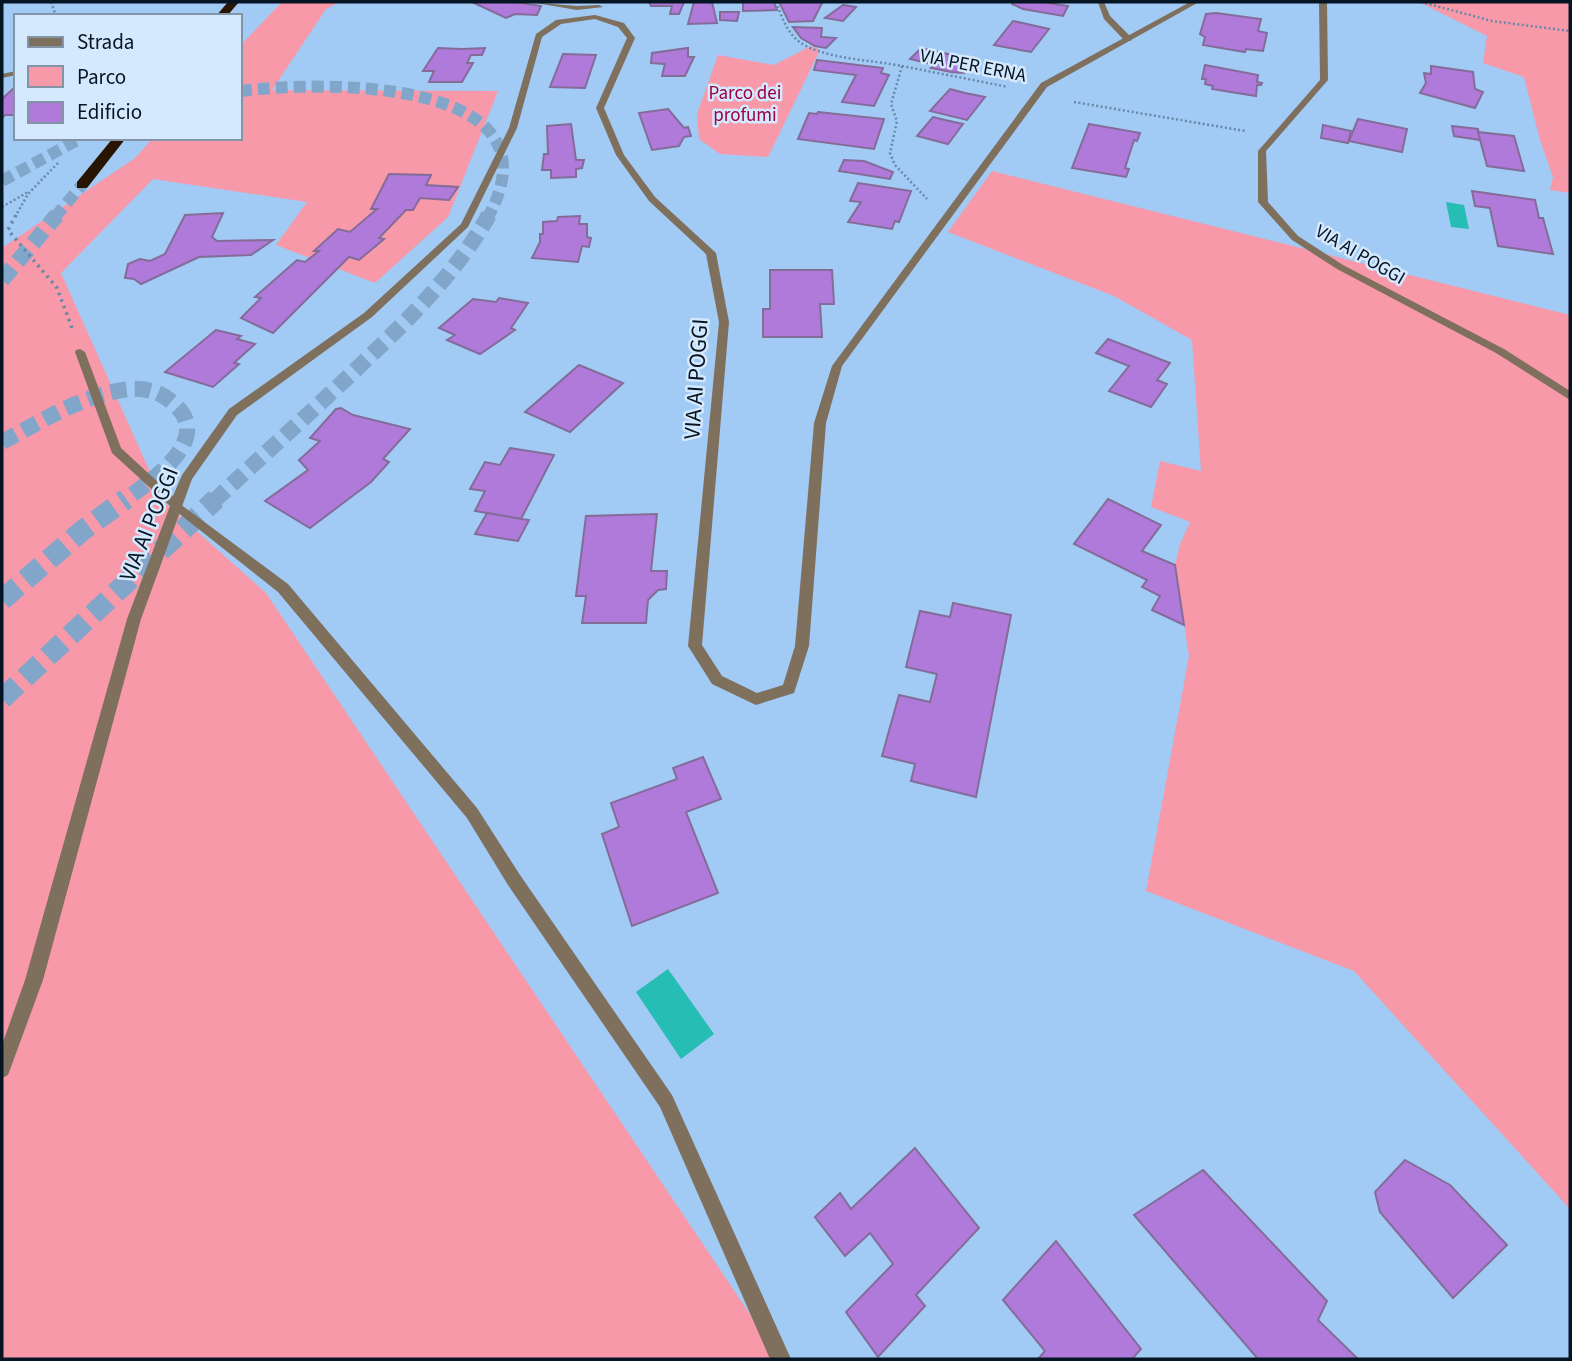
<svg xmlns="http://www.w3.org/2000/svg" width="1572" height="1361" viewBox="0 0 1572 1361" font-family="'Source Sans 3',sans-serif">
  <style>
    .green { fill: #f899aa }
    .water { fill: #26bdb4 }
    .building { fill: #b07adb; stroke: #846c99; stroke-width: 2 }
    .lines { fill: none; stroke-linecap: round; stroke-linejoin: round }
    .highway-tunnel-far2 { stroke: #82a6ca; stroke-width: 12; stroke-dasharray: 12 6; stroke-linecap: butt }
    .highway-tunnel-far1 { stroke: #82a6ca; stroke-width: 16; stroke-dasharray: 16 8; stroke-linecap: butt }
    .highway-tunnel { stroke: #82a6ca; stroke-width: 21; stroke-dasharray: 21 10; stroke-linecap: butt }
    .path-far1 { stroke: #6888a8; stroke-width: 2.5; stroke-dasharray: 2 2.5; stroke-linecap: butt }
    .path { stroke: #6888a8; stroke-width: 3.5; stroke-dasharray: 2.5 4.5; stroke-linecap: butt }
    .lane { fill: #7f6f5d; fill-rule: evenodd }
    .street { fill: #7f6f5d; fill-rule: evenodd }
    .highway { fill: #271502; fill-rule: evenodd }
    .labels { text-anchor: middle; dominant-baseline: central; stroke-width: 5; stroke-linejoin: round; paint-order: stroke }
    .far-street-label { font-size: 19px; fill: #061523; stroke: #d4e9fe }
    .far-park-label { font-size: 19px; fill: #9d0140; stroke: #d4e9fe }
    .street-label { font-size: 23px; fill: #061523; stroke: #d4e9fe }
  </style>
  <rect width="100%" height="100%" fill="#a1caf4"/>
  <g class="green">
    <path d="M282,2H339L326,9L272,90L498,91L448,217L375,283L276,245L307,202L153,179L61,273L163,501L266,593L780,1359H2V248L135,158L153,138H240V46Z"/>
    <path d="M1419,2H1570V193L1550,190L1553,177L1540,140L1524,77L1483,63L1487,36Z"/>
    <path d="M811,46L820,50L768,157L720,154L699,139L697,114L718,55L774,65Z"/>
    <path d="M992,171L1570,315V1209L1354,971L1146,891L1189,656L1175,565L1180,544L1190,522L1151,507L1160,461L1201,471L1192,340L1114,296L948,232Z"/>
  </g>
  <g class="water">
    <path d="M1446,202L1464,205L1469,229L1451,227Z"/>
    <path d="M668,969L714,1034L681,1059L636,992Z"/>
  </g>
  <g class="building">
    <path d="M472,2H515L541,6L537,15L515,14L506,18Z"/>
    <path d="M649,2H684L679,14H670L672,6H651Z"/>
    <path d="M694,2H712L717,23L688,24Z"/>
    <path d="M734,2H774L777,10L743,11V2Z"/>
    <path d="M779,2H822V3L813,21L789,22Z"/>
    <path d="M1013,2H1043L1068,6L1063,16L1023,9L1012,4Z"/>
    <path d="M843,5L856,7L843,21L825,18Z"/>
    <path d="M720,12H739L737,21L720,20Z"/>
    <path d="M1216,13L1261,19L1258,31L1267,33L1263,51L1246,49L1245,52L1203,45L1205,37L1200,34L1206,14Z"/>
    <path d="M1013,21L1027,24L1049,29L1031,52L994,45Z"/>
    <path d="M793,27L822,28L821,37L836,38L826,48L815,46L801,38Z"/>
    <path d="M438,48L462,49L485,48L482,55H471L467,63H473L462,82H429L434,71H423Z"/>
    <path d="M688,48V57H694L685,76H662L665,64L651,63L652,53Z"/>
    <path d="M921,48L957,56L965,59L961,64L971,66L964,73L951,72L931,68L935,65L910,59Z"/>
    <path d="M563,54L596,55L585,88L550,87Z"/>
    <path d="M817,60L883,68L881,73L889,75L874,106L842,102L856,75L814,70Z"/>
    <path d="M1205,65L1258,75L1257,82L1262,83L1261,85H1257L1256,96L1212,89L1213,86L1205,84L1206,79H1202Z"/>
    <path d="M1431,66L1473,72L1475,89L1483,92L1475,108L1420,93L1426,83L1424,73L1431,74Z"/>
    <path d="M16,86V115H5L2,118V99Z"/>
    <path d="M950,89L965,93L985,97L967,120L930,111Z"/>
    <path d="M668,109L684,128L688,127L691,136L684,137L679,146L652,150L639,113Z"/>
    <path d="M818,112L884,119L874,149L798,139L809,113L817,114Z"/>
    <path d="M933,117L945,120L963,124L948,144L917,136Z"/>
    <path d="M1358,119L1407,129L1402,152L1349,141Z"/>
    <path d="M571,124L576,160H584L582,168L576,169V177L551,178V170H542L544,154H548L547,126Z"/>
    <path d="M1089,124L1140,133L1137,141L1134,140L1125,168L1129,169L1126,177L1072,168Z"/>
    <path d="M1323,125L1351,131L1348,143L1321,138Z"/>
    <path d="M1452,126L1478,129L1480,140L1454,136Z"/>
    <path d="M1478,132L1514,136L1524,171L1487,166Z"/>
    <path d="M844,160L864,161L893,172L890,179L839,171Z"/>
    <path d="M389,174L431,175L426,185L458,187L449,200L420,198L413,210H406L379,238L384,239L359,260L349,257L273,333L241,318L261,298L255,297L297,260L305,262L319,251H314L338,229L350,232L377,209H371Z"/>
    <path d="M858,183L911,191L899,222L895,221L892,229L848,222L861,202L850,201Z"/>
    <path d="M1472,191L1535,200L1539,218H1543L1553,254L1498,246L1490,208L1475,206Z"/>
    <path d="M223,213L212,237L217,241L273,240L251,255L199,257L141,284L134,279L125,278L128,264L140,259L150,261L165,254L185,215Z"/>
    <path d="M580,216L579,224H587V237L591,238L589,247L582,246L578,262L532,258L540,242V234H543V222L557,221L558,217Z"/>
    <path d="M770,270H832L834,304H820L822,337H763V309H770Z"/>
    <path d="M499,298L528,303L511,328L515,330L480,354L447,340L455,335L439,328L473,299L496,302Z"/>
    <path d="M216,330L241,336L237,339L255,344L234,363L239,364L213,387L165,372Z"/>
    <path d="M1108,339L1170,363L1157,380L1167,384L1151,407L1109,391L1129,366L1096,353Z"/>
    <path d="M579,365L623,383L570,432L525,412Z"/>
    <path d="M341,408L353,415L410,429L383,459L389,462L371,482L310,528L265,501L308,470L299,460L320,441L310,438L336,409Z"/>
    <path d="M510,448L554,455L521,519L475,511L485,491L470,489L485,462L500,465Z"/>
    <path d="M1108,499L1161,525L1142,551L1175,565L1184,625L1152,610L1160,596L1142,587L1147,580L1074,544Z"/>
    <path d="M487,513L521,519L529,520L518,541L475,534Z"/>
    <path d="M657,514L651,571H667L666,589L658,590L648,600L646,623H582L586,596H576L586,516Z"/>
    <path d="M953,603L1011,615L976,797L911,781L915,764L882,756L899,695L930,702L937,674L906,667L920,611L950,617Z"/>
    <path d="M703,757L721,799L686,812L718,893L632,926L602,834L619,827L611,803L677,779L673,768Z"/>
    <path d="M915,1148L979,1228L916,1295L925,1306L878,1357L846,1312L893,1264L870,1233L845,1256L815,1217L840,1193L851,1209Z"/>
    <path d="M1405,1160L1450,1185L1507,1245L1453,1298L1380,1212L1375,1192Z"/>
    <path d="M1203,1170L1327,1301L1318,1320L1358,1359H1258L1134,1215Z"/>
    <path d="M1056,1241L1141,1349L1132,1359H1038L1045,1351L1003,1300Z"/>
  </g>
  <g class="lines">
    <g class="highway-tunnel-far2">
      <path d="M240,91C319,81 566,76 488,217"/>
      <path d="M2,181L81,138"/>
      <path d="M55,217L82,185"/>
    </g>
    <g class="highway-tunnel-far1">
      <path d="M2,280L57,215"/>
      <path d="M2,442C42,421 84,394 130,389C148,388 161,392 174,404C215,439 150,482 123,501"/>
      <path d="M214,501C265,453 317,407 368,358C413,315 458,270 489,215"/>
    </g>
    <g class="highway-tunnel">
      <path d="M2,600L83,530L126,499"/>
      <path d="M2,699L216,499"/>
    </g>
    <g class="path-far1">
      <path d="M51,2L56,16"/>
      <path d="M776,2C781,15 786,30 797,40C819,59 874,60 902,66L891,104L897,121L890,153L895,165L927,199"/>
      <path d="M1421,2L1492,21L1570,31"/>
      <path d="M902,66L1008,87"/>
      <path d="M1074,102L1245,131"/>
      <path d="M2,207L28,192"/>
      <path d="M15,217L28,194L59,162"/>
    </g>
    <path class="path" d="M16,215L8,230L57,288L72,328"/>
    <g class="lane">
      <path d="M1098,2H1104L1110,16L1131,37V41H1125L1104,19Z"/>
      <path d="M176,501L288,584L477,808L520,875L672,1095L791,1359H770L660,1107L508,885L467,818L278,592L172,508L170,505Z"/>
    </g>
    <g class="street">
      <path d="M530,2L577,6L599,5L603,7L577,10Z"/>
      <path d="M1190,2H1199L1047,87L842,366L826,423L809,646L794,693L756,705L712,684L688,646L719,322L706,254L649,201L616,155L596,108L627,38L618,27L595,19L561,24L542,37L517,128L468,227L372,317L237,415L192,479L141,619L43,980L8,1075L2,1078V1045L25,980L127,619L170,506L112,453L75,352L76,350L80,349L85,352L121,448L173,496L182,475L229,409L364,313L461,224L509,128L536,34L556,20L595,15L624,23L635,38L604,108L624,155L655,197L716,253L729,322L702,645L722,676L757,693L783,685L795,646L814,423L832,366L1041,83Z"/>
      <path d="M1319,2H1327L1328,80L1266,151L1268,202L1298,236L1343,265L1504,349L1570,391V400L1496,353L1337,269L1292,240L1258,202V151L1320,80Z"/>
      <path d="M16,71V75L2,78V74Z"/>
    </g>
    <g class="highway">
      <path d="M228,2H239L227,16H216Z"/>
      <path d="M113,138H126L87,188H77V182Z"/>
    </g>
  </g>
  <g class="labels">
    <g class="far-street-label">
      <text transform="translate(973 66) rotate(11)">VIA PER ERNA</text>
      <text transform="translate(1360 255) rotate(30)">VIA AI POGGI</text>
    </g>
    <g class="far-park-label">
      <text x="745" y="93">Parco dei<tspan x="745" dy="22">profumi</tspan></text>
    </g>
    <g class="street-label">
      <text transform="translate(696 379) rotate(-86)">VIA AI POGGI</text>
      <text transform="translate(149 524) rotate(-68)">VIA AI POGGI</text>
    </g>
  </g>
  <rect width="1572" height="1361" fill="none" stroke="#061523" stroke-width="7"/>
  <rect x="14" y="14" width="228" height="126" fill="#d4e9fe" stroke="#8294a6" stroke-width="2"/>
  <rect x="28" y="37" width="35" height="10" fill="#7f6f5d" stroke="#8294a6" stroke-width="2"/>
  <text x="77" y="49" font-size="21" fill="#061523">Strada</text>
  <rect x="28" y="66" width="35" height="21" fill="#f899aa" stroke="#8294a6" stroke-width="2"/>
  <text x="77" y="84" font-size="21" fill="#061523">Parco</text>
  <rect x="28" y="102" width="35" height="21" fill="#b07adb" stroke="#8294a6" stroke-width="2"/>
  <text x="77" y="119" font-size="21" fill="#061523">Edificio</text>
</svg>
